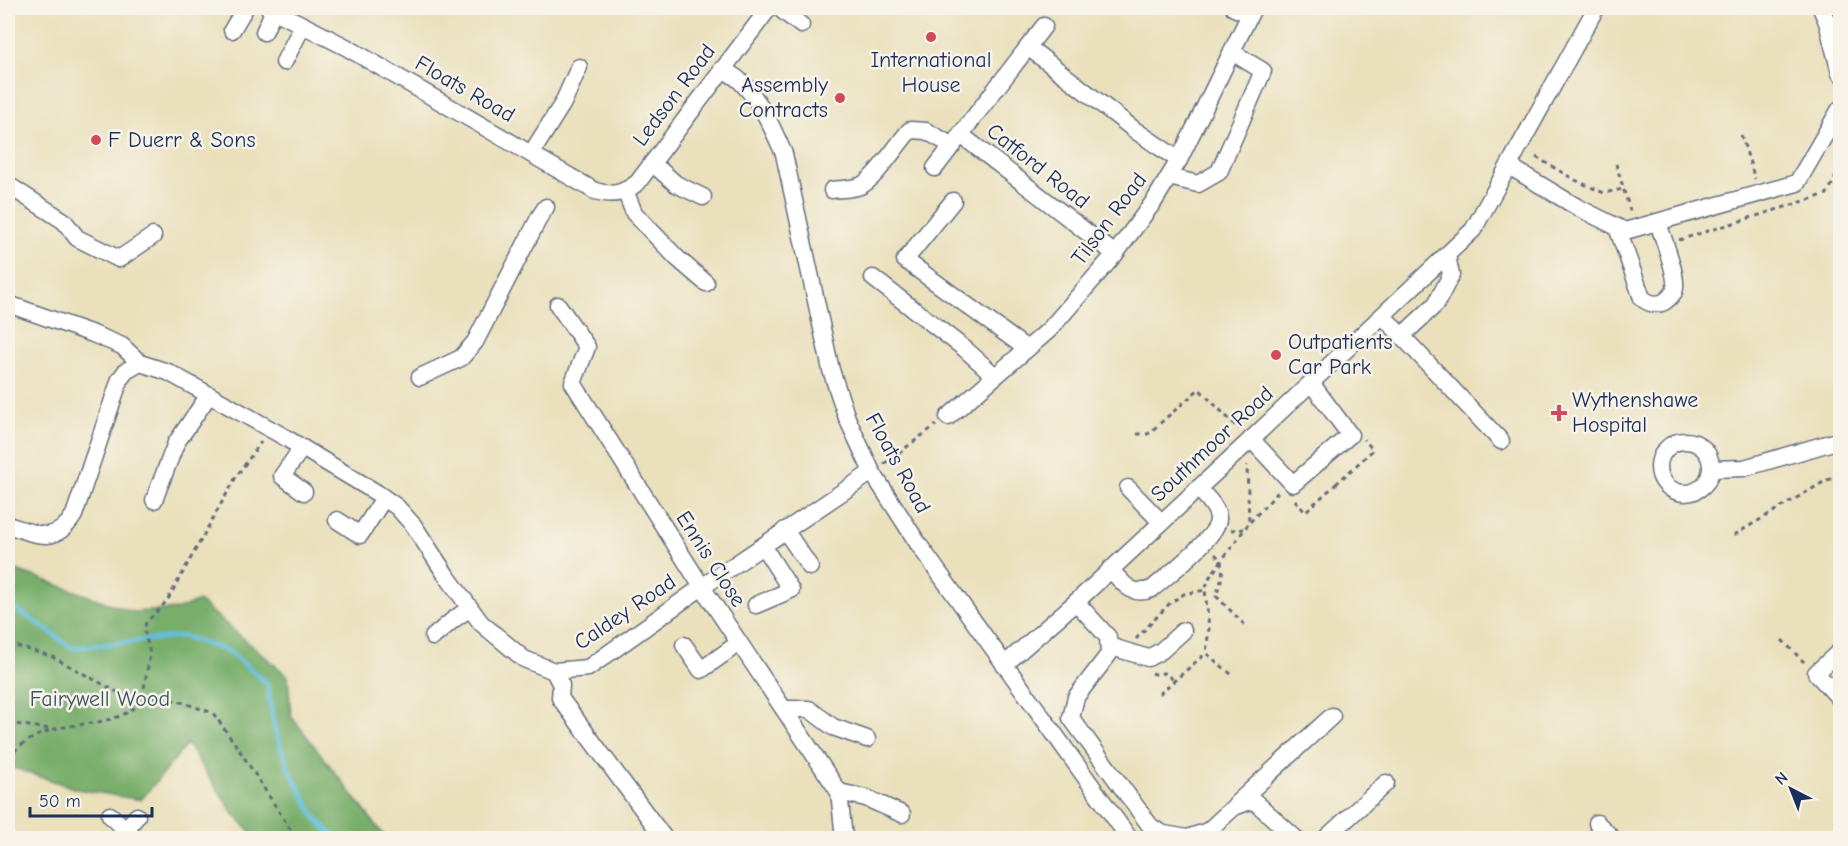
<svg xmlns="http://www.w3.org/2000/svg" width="1848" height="846" viewBox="0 0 1848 846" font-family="'Comic Neue',sans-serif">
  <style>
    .forest { fill: #78ae6b; stroke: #4a6e64; stroke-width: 1.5 }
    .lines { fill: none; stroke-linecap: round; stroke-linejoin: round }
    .stream { stroke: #62c0e0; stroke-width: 4.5 }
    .minor-casing { stroke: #636d7f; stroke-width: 19 }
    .path { stroke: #636d7f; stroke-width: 3; stroke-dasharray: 4.5 4.5; stroke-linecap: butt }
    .minor { stroke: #fff; stroke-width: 16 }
    .poi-dot { fill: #d1495b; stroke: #f7f3e8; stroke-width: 2 }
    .labels { text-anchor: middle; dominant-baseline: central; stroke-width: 5; stroke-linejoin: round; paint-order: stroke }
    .poi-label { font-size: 22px; fill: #1b2f5e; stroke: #f7f3e8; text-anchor: start }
    .street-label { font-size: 22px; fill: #1b2f5e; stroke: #f7f3e8 }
    .park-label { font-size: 22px; fill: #3a5665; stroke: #f7f3e8 }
  </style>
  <rect width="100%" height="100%" fill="#f7f3e8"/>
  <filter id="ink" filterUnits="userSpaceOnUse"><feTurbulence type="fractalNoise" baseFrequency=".0167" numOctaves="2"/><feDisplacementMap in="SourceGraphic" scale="12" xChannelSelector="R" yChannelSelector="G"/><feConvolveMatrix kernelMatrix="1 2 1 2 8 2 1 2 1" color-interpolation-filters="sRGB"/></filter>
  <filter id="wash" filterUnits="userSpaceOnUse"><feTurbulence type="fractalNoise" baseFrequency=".008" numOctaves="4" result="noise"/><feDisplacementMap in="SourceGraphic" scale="24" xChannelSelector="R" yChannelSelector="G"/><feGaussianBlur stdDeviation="1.35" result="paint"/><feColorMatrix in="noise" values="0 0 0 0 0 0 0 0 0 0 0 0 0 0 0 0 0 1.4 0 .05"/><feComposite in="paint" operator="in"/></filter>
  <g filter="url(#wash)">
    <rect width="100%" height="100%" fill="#eae0bc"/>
    <path class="forest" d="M8,567L133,612L179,609L199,601L288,676L291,716L386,838H256L233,813L187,744L141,800L77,789L8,766Z"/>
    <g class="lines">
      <path class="stream" d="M8,605L30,618L72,648L183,636L228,651L267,683L274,727L289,769L316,819L336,838"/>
    </g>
  </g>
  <g filter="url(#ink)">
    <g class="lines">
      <g class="minor-casing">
        <g id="minor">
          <path d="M269,8L346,47L595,191C612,196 624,194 638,182L769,8"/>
          <path d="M779,8L801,25"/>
          <path d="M1234,8L1250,14"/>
          <path d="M1821,8L1827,22L1840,73"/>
          <path d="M232,30L245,8"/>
          <path d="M264,32L274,10"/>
          <path d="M1028,47L1136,131L1179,160"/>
          <path d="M284,62L303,25"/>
          <path d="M722,69C729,73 737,77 742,83C762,103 773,129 784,154L831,370L847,418L872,472L919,545L1129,838"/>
          <path d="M961,135L1115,254"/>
          <path d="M531,154L563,103L579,67"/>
          <path d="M652,163L676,184L703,197"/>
          <path d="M1509,166L1577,207L1625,231L1797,183L1840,109"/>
          <path d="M935,168L1044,26"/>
          <path d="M1169,177L1198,184L1219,172L1263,71L1232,52"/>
          <path d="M8,185L64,221L77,238L119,259L153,236"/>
          <path d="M625,190L634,213L677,258L706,283"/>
          <path d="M832,190C841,189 852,189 860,186C875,180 898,143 910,130L926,131L953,146"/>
          <path d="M953,201L905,260L1027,349"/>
          <path d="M1617,227L1642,298C1648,303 1656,306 1664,302C1667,300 1672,295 1674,292C1680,279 1662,237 1658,222"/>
          <path d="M873,278L965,349L995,376"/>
          <path d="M8,304L93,334L122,346L140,363L168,372L281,435L377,493L397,507L414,526L446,575L481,623L524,659L554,671L588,668L702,587L872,472"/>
          <path d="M558,305L587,347L573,383L702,587L839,792L844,838"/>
          <path d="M1383,316L1501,441"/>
          <path d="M1403,335L1436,304L1451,275L1447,256"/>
          <path d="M420,377L461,358L475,342L540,216L546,207"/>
          <path d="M948,417L1049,330L1115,254L1155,200L1179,160L1253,8"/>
          <path d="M1251,439L1293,484L1350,435L1311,383"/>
          <circle cx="1685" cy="467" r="26"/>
          <path d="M302,448L282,476L304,492"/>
          <path d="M1712,469L1744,468L1840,440"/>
          <path d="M1128,488L1161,522"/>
          <path d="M154,500L176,443L209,395"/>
          <path d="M337,520L360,535L384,498"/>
          <path d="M8,525C36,534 55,546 74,515L120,379L126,371L140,363"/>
          <path d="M785,530L810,567"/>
          <path d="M1110,569C1124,584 1131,597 1152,589C1166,577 1219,535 1218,519C1218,507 1205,496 1198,488"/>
          <path d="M1076,602L1108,637L1109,654L1076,697L1071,718L1151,827L1164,834L1187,838L1208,831L1234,807L1253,800L1295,838"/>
          <path d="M756,605L791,590L763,546"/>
          <path d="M433,637L453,620L470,608"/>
          <path d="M684,645L701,670L739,643"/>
          <path d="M1109,646L1148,658L1161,651L1183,631"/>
          <path d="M1840,651L1816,673L1840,699"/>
          <path d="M1004,665L1076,602L1245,445L1473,230L1596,8"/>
          <path d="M554,671L561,685L560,698L664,838"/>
          <path d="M784,709H809L833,727L867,739"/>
          <path d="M839,792L866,798L902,814"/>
          <path d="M1236,804L1332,716"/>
          <path d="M110,815L135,838"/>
          <path d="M1597,823L1612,838"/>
          <path d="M126,829L137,816"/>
          <path d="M1326,838L1386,783"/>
        </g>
      </g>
      <g class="path">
        <path d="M1796,8H1798V15"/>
        <path d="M1741,135L1755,179"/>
        <path d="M1536,157L1575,180L1604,193L1623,189"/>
        <path d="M1616,164L1631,214"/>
        <path d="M1679,240L1827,194L1835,179L1837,168L1840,167"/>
        <path d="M1137,434H1148L1199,389L1239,429"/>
        <path d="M884,464L936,425"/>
        <path d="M1336,484L1373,450L1364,439"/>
        <path d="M1295,500L1305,512L1336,484L1338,486"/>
        <path d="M1250,522L1278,492"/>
        <path d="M1231,530L1244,529"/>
        <path d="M1734,535L1827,480L1840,477"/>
        <path d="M1215,554C1228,566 1221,581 1216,596L1246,626"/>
        <path d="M1136,639L1170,603L1184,594L1205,590"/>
        <path d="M1782,640L1804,662"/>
        <path d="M8,644L51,656L139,704"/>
        <path d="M1152,673L1155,674L1164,673L1174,680"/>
        <path d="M1231,674L1206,653L1209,628L1205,590L1209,578L1249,523L1247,465"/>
        <path d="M1159,694L1206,653"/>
        <path d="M144,695L178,701L213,713L238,748L296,838"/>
        <path d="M8,723L50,729"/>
        <path d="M8,758C22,741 43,731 64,727C92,722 123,723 142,700L150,654L144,629L146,623L167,601L236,477L261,442"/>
      </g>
      <use href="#minor" class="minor"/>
    </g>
  </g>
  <g class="poi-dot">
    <circle cx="931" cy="37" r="6"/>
    <circle cx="840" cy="98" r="6"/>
    <circle cx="96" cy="140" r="6"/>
    <circle cx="1276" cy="355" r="6"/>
    <path d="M1556 404h6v6h6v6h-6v6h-6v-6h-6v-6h6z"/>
  </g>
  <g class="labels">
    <g class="poi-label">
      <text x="931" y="60" text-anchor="middle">International<tspan x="931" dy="25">House</tspan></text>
      <text x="828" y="85" text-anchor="end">Assembly<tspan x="828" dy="25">Contracts</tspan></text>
      <text x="108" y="140">F Duerr &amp; Sons</text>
      <text x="1288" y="342">Outpatients<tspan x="1288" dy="25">Car Park</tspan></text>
      <text x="1572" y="400">Wythenshawe<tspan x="1572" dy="25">Hospital</tspan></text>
    </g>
    <g class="street-label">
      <text transform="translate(465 89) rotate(30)">Floats Road</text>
      <text transform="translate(674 95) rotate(-53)">Ledson Road</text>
      <text transform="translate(1038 166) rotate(38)">Catford Road</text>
      <text transform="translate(1109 219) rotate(-53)">Tilson Road</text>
      <text transform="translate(1212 444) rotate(-43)">Southmoor Road</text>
      <text transform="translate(898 463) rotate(61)">Floats Road</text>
      <text transform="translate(711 559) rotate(57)">Ennis Close</text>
      <text transform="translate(625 612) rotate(-34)">Caldey Road</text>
    </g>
    <g class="park-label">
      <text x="100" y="699">Fairywell Wood</text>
    </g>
  </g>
  <rect width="1848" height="846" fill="none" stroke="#f7f3e8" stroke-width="30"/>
  <g transform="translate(1791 789) rotate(318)" stroke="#f7f3e8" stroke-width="4.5" paint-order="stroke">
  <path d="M0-4.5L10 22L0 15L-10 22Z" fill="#1b2f5e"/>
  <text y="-9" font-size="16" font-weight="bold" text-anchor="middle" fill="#1b2f5e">N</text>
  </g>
  <path d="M30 807v9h122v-9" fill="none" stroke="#1b2f5e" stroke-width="3"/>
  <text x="39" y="807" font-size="18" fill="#1b2f5e" stroke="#f7f3e8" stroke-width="4.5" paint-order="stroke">50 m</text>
</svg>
